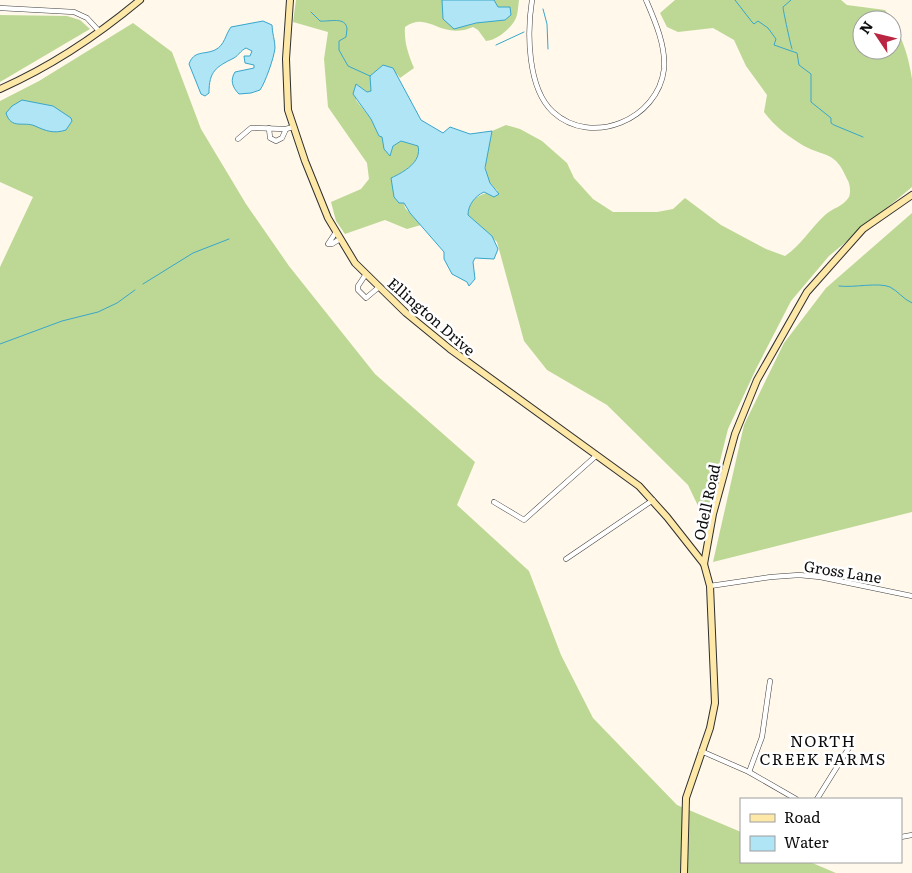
<svg xmlns="http://www.w3.org/2000/svg" width="912" height="873" viewBox="0 0 912 873" font-family="Literata,serif">
  <style>
    .forest { fill: #bdd895; fill-rule: evenodd }
    .water { fill: #b0e5f5; stroke: #38a6cb }
    .lines { fill: none; stroke-linecap: round; stroke-linejoin: round }
    .stream { stroke: #38a6cb; stroke-width: 1 }
    .street-casing { stroke: #3f3f3f; stroke-width: 5.5 }
    .secondary-casing { stroke: #2e2e2e; stroke-width: 8 }
    .street { stroke: #fff; stroke-width: 4.5 }
    .secondary { stroke: #fee8a7; stroke-width: 6 }
    .labels { text-anchor: middle; dominant-baseline: central; stroke-width: 5; stroke-linejoin: round; paint-order: stroke }
    .street-label { font-size: 15px; fill: #0c0c0c; stroke: #fff }
    .neighbourhood-label { font-size: 16px; letter-spacing: 1px; fill: #0c0c0c; stroke: #fff }
  </style>
  <rect width="100%" height="100%" fill="#fff8eb"/>
  <g class="forest">
    <path d="M296,0H519C518,7 518,15 515,20C510,29 496,41 486,41L478,30L473,27C440,41 429,10 405,27C404,42 408,54 414,68L400,78L397,74L383,65L370,76L371,91L367,92L356,84V100L371,119L379,136L382,137L390,155L393,146L401,141L418,146C422,163 404,171 392,178L394,197L404,203L405,208L421,225L407,229L385,220L345,234L336,221L331,202L361,189L369,179L367,163L328,107L324,59L328,32L293,22Z"/>
    <path d="M675,0H841L847,5L885,10C900,31 908,52 912,79V187L829,256L791,301L756,369L728,429L707,513L701,512L688,485L607,405L547,370L524,341L497,242L468,215C467,198 484,192 498,191C477,175 489,151 492,131L506,125L520,129L542,141L567,163L574,178L593,199L613,212H657L673,209L685,198L721,225L766,249L785,256C801,245 810,229 825,215C832,208 843,207 849,197C851,192 850,183 847,179C835,151 827,158 804,146C789,137 774,126 764,112L767,95L746,66L734,40L713,28L678,32L667,27L660,13ZM862,20H892V50H862Z"/>
    <path d="M0,15L67,16L80,20L90,29L0,82Z"/>
    <path d="M133,23L172,52L201,129L246,204L289,266L375,374L475,462L457,505L529,571L561,655L593,718L677,805L741,832V862H810L836,873H0V267L33,197L0,182V101L39,81Z"/>
    <path d="M912,213V512L713,562L744,425L784,343L826,288Z"/>
  </g>
  <g class="water">
    <path d="M442,0H494L498,7H510L511,15L505,20L476,23L454,29L443,19Z"/>
    <path d="M263,21L272,25C272,33 275,40 275,48C274,58 265,83 260,90L251,93L239,94C232,87 230,80 235,72L254,68V65L245,63L244,56H250L252,51L246,48C240,51 239,55 234,58C216,67 209,71 209,93L205,96L201,94L189,64C194,50 204,55 215,50C225,45 225,35 231,27Z"/>
    <path d="M383,65L393,68L421,120L443,133L450,127L470,134L492,131L485,168L490,183L499,194L494,197L484,192C475,196 468,205 468,215L492,236L498,249L494,259L475,258L473,262L475,279L469,286L467,282L452,274L444,259V252L410,213L404,203H399L394,197L391,178C404,172 422,162 418,146L401,141L393,146L390,156L384,149L382,137L379,136L371,119L353,94L356,84L367,92L371,91L370,76Z"/>
    <path d="M22,100L53,106L71,118L72,121L66,130C54,134 46,131 35,126C24,121 11,130 6,113L12,106Z"/>
  </g>
  <g class="lines">
    <g class="stream">
      <path d="M735,0L752,22L754,24L758,21L768,28L776,39L774,45L797,53L799,65L811,74V102L831,118V123L834,125L863,137"/>
      <path d="M791,0L783,7C783,10 791,47 792,49"/>
      <path d="M543,9L547,24L548,49"/>
      <path d="M311,12L320,21C329,22 346,16 347,29C347,32 346,34 346,37L339,41V50L348,66L370,76"/>
      <path d="M496,45L524,32"/>
      <path d="M143,284L193,253L229,239"/>
      <path d="M839,286C854,288 878,282 890,287C898,291 903,299 912,303"/>
      <path d="M0,344L62,321L98,312L117,303L135,290"/>
    </g>
    <g class="street-casing">
      <g id="street">
        <path d="M532,0C527,32 527,88 553,112C591,147 658,120 664,69C666,46 655,21 646,0"/>
        <path d="M0,8L74,12L87,18L99,31"/>
        <path d="M269,128L270,138L276,141L282,138L286,129"/>
        <path d="M238,139L251,128L286,129L293,127"/>
        <path d="M336,232L328,244H332L340,239"/>
        <path d="M366,274L358,286V290L366,298L379,287"/>
        <path d="M494,502L524,520L597,455"/>
        <path d="M566,559L653,500"/>
        <path d="M710,586L771,577L799,575L820,577L912,596"/>
        <path d="M701,751L749,772L796,799"/>
        <path d="M749,772L762,737L770,681"/>
        <path d="M817,799L850,746"/>
        <path d="M901,837L912,835"/>
      </g>
    </g>
    <g class="secondary-casing">
      <g id="secondary">
        <path d="M290,0L286,59L288,110L305,161L328,218L355,263L406,313L450,349L639,486L667,517L704,564"/>
        <path d="M0,89C50,67 98,35 140,0"/>
        <path d="M684,873L686,798L710,728L715,703L710,586L704,564L713,514L735,434L757,380L807,292L863,229L912,195"/>
      </g>
    </g>
    <use href="#street" class="street"/>
    <use href="#secondary" class="secondary"/>
  </g>
  <g class="labels">
    <g class="street-label">
      <text transform="translate(432 316) rotate(41)">Ellington Drive</text>
      <text transform="translate(706 502) rotate(-78)">Odell Road</text>
      <text transform="translate(843 571) rotate(9)">Gross Lane</text>
    </g>
    <g class="neighbourhood-label">
      <text x="823" y="740">NORTH<tspan x="823" dy="18">CREEK FARMS</tspan></text>
    </g>
  </g>
  <rect x="740" y="798" width="162" height="65" fill="#ffffff" stroke="#9e9e9e"/>
  <rect x="750" y="814" width="25" height="8" fill="#fee8a7" stroke="#9e9e9e"/>
  <text x="784" y="823" font-size="15" fill="#0c0c0c">Road</text>
  <rect x="750" y="836" width="25" height="15" fill="#b0e5f5" stroke="#9e9e9e"/>
  <text x="784" y="848" font-size="15" fill="#0c0c0c">Water</text>
  <g transform="translate(877 35) rotate(305)"><circle r="24" fill="#ffffff" stroke="#9e9e9e"/>
  <path d="M0-4L9 19L0 12L-9 19Z" fill="#ba2642"/>
  <text y="-8" font-size="14" font-weight="bold" text-anchor="middle" fill="#0c0c0c">N</text>
  </g>
</svg>
